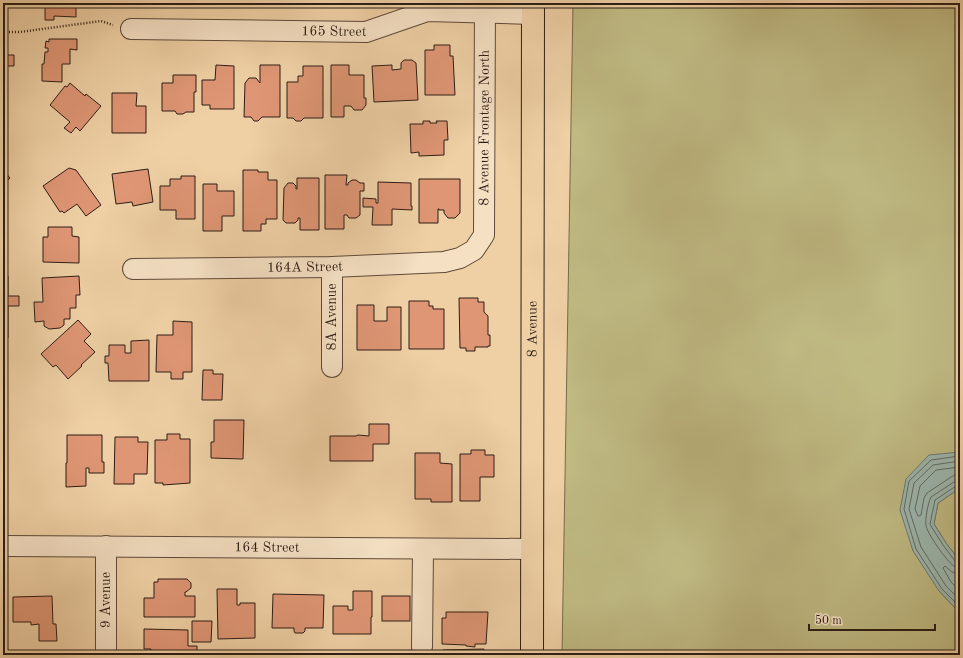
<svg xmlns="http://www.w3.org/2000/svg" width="963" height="658" viewBox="0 0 963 658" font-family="'Old Standard TT',serif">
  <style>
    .green { fill: #bfb982; stroke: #766b4c }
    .water { fill: #9bb6ad; stroke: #6f7970 }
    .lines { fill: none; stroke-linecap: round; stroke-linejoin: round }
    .shore { stroke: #646a61; stroke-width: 1 }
    .building { fill: #df9675; stroke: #2d1d15 }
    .minor-casing { stroke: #5e4a39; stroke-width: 22 }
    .major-casing { stroke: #2d1d15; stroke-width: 24 }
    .path { stroke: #2d1d15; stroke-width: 2.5; stroke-dasharray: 1 2; stroke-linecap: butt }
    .minor { stroke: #f5e0c4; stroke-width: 20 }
    .major { stroke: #efd0a5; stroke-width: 22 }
    .labels { text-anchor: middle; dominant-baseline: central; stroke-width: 4; stroke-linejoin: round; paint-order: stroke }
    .street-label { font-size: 14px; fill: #2d1d15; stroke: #f5e0c4 }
  </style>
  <rect width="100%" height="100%" fill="#efd0a5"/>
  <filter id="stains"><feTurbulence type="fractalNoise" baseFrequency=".005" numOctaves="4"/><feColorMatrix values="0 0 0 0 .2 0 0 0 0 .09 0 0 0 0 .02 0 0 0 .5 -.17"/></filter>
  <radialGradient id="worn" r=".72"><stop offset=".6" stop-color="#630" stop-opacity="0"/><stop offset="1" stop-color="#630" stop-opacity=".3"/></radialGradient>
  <g class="green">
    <path d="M573,3H960V452L929,456L939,591L960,613V655H562Z"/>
    <path d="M960,488V561L946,543L934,524L938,503Z"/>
  </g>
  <path class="water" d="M960,452V488L938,503L934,524L946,543L960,561V613L939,591L913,551L900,510L906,479L929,455Z"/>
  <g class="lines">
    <g class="shore">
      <path d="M960,456L931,460L909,481L904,509L916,549L942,589L960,607"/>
      <path d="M960,461L933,465L914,483L909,509L921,547L946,586L960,600"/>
      <path d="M960,467L936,470L920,486L915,509L918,516H919L921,515L924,498L927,493L951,477L955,475L960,474"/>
      <path d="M960,480L954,482L931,497C928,503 925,519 926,525C926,532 948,563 954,566C956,568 957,568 960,568"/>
      <path d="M960,485L956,486L935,500L930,524L931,526L943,545L955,561L957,562L960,563"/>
      <path d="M960,574L952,572L945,566L943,568L951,582L960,591"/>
    </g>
  </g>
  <g class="building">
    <rect x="3" y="3" width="4" height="17"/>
    <path d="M45,3H76V17L54,16V20H45Z"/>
    <path d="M49,39H77V50L70,49V64H62V82L42,81V64H44L45,52H48V48H45L46,41L49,42Z"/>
    <path d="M3,41H4V55H14V66H5V74H3Z"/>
    <path d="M434,45H450V56H453L455,95H425V50H434Z"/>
    <path d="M404,60H412L416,63L418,100L374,102L372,66L392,65V70L401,69V63Z"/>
    <path d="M216,65L234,66V109H210V105H202V80H215Z"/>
    <path d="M260,65H280V117H262L258,121H254L251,117H244L245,83L249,78H256L260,83Z"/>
    <path d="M331,65H349V75H364V98H366V105L362,110H354L351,106H344V117H331Z"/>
    <path d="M303,66H323V118H304L301,121H296L293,118H287V82H298V76H303Z"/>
    <path d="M173,75H196V92H194V112H186L183,114H177L175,111H162V83H173Z"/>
    <path d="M70,83L85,96L86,94L101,106L80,131L76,127L71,133L64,128L70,122L50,105L65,86L67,87Z"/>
    <path d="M112,93H137L136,106H146V133H112Z"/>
    <path d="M423,121H430V123H437L436,121H447L448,140H444V155L419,156V152L411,153L410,124H423Z"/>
    <path d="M69,168L76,170L101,205L86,216L77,204L64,213L62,211L60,212L43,186Z"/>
    <path d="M148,169L153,202L133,206L132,202L116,204L112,174Z"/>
    <path d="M3,170L10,178L3,185Z"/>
    <path d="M243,170H258V172H268V180H277V219H266V224H261V231H243Z"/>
    <path d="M325,175H347L346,185H348V183L352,180H356L360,183H364V191H360V215L356,218H349L347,215H344V229H325Z"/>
    <path d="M181,176H195V219H176V210H160V186H170V179H181Z"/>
    <path d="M297,178H319V230H300V218H298V220L295,223H286L283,220L284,188L288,183H293L296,186V189H297Z"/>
    <path d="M419,179H460V213L455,218H448L444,213V210H439V209H438V223H419Z"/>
    <path d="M378,182L411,183V206H412V210L392,209V225H372L373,207H363V198L376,199V203H378Z"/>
    <path d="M203,184H217V191H234V216H222V231H203Z"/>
    <path d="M48,227H72V236L79,237V263L43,262V237H48Z"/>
    <path d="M3,238L7,254L3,255Z"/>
    <path d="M3,276H8V296H19V306H8V338L5,341H3Z"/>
    <path d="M79,276L80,295H76V308H70V319H64V325L60,328L49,329L44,326V321L35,322L34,302H43L42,278Z"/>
    <path d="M459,298H478V302H484V312L488,316V335H490V346H488V347H475V351H466V348H460Z"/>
    <path d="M409,301H429V306H433V309H444V349H409Z"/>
    <path d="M357,305H374V321H387V307H401V350H357Z"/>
    <path d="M78,320L91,334L84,341L95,352L81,365L82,366L68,379L56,365L53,367L41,354Z"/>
    <path d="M173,321L192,322V372H183V379H171V372H156L157,335H173Z"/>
    <path d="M149,340V381H109L108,363H105V356H109V345H125V353H131V341Z"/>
    <path d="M203,370H213V374H223L222,400H202Z"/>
    <path d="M214,420H244L243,459L211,458V442H214Z"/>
    <path d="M369,424H389V444H373V461H330V436H356L358,435L369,436Z"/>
    <path d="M167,434H180V439H190V483L163,485V483H155V440H167Z"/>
    <path d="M67,435H102V462H104V473H89V468H86V486L66,487V463H67Z"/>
    <path d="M115,437H138V442H148L147,474H134V484H114Z"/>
    <path d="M471,450H485V455H494V477H480V501H460V454H471Z"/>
    <path d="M415,453H440V463L452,464V502H431V499H415Z"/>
    <path d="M158,579H187L191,583V588L186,592H185V596H195V617H144V598H154V582H158Z"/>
    <path d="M217,589H237V605H240V603H255V638L218,639Z"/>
    <path d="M353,591H372V617H371V634H333V606H348V610H353Z"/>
    <path d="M273,594L324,595L323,628H305V631L303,633H295L294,631V628H272Z"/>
    <path d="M52,596L53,624H56L57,641H39V624L31,625V622H13V597Z"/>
    <rect x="382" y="596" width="28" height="25"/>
    <path d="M446,612H488L486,644H475V647L466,646V645L442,644V618H446Z"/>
    <path d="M192,621H212L211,642H192Z"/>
    <path d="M144,629L188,630V646H197V655H151V649H144Z"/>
    <path d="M484,649V655H442L443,650Z"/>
  </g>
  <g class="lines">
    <g class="minor-casing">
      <g id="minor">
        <path id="s1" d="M131,29L366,32L427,11L533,14"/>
        <path id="s2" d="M133,269L332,267L444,262L460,258L474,250L484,235L485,3"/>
        <path d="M332,367V267"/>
        <path id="s3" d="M3,546L532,549"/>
        <path d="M106,546V655"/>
        <path d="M422,647L423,549"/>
      </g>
    </g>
    <g class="major-casing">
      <g id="major">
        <path id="s4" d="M532,655L533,3"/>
      </g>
    </g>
    <path class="path" d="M3,32H20L101,21L113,25"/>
    <use href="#minor" class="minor"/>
    <use href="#major" class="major"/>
  </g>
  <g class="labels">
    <g class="street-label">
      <text stroke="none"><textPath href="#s1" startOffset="203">165 Street</textPath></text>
      <text stroke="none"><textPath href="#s2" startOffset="469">8 Avenue Frontage North</textPath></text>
      <text stroke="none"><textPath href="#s2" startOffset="172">164A Street</textPath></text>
      <text transform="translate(332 317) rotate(-90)">8A Avenue</text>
      <text stroke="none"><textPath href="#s4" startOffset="326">8 Avenue</textPath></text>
      <text stroke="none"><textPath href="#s3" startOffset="264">164 Street</textPath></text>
      <text transform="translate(106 600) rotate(-90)">9 Avenue</text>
    </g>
  </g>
  <rect width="963" height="658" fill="none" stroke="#efd0a5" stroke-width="16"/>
  <rect x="4" y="4" width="955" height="650" fill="none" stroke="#2d1d15" stroke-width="2"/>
  <rect x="8" y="8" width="947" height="642" fill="none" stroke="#2d1d15"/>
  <path d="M809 624v6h126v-6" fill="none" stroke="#2d1d15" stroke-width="2"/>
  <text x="815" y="624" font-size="12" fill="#2d1d15" stroke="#f5e0c4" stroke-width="3" paint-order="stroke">50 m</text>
  <rect width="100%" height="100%" filter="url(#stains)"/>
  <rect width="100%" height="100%" fill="url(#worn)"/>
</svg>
